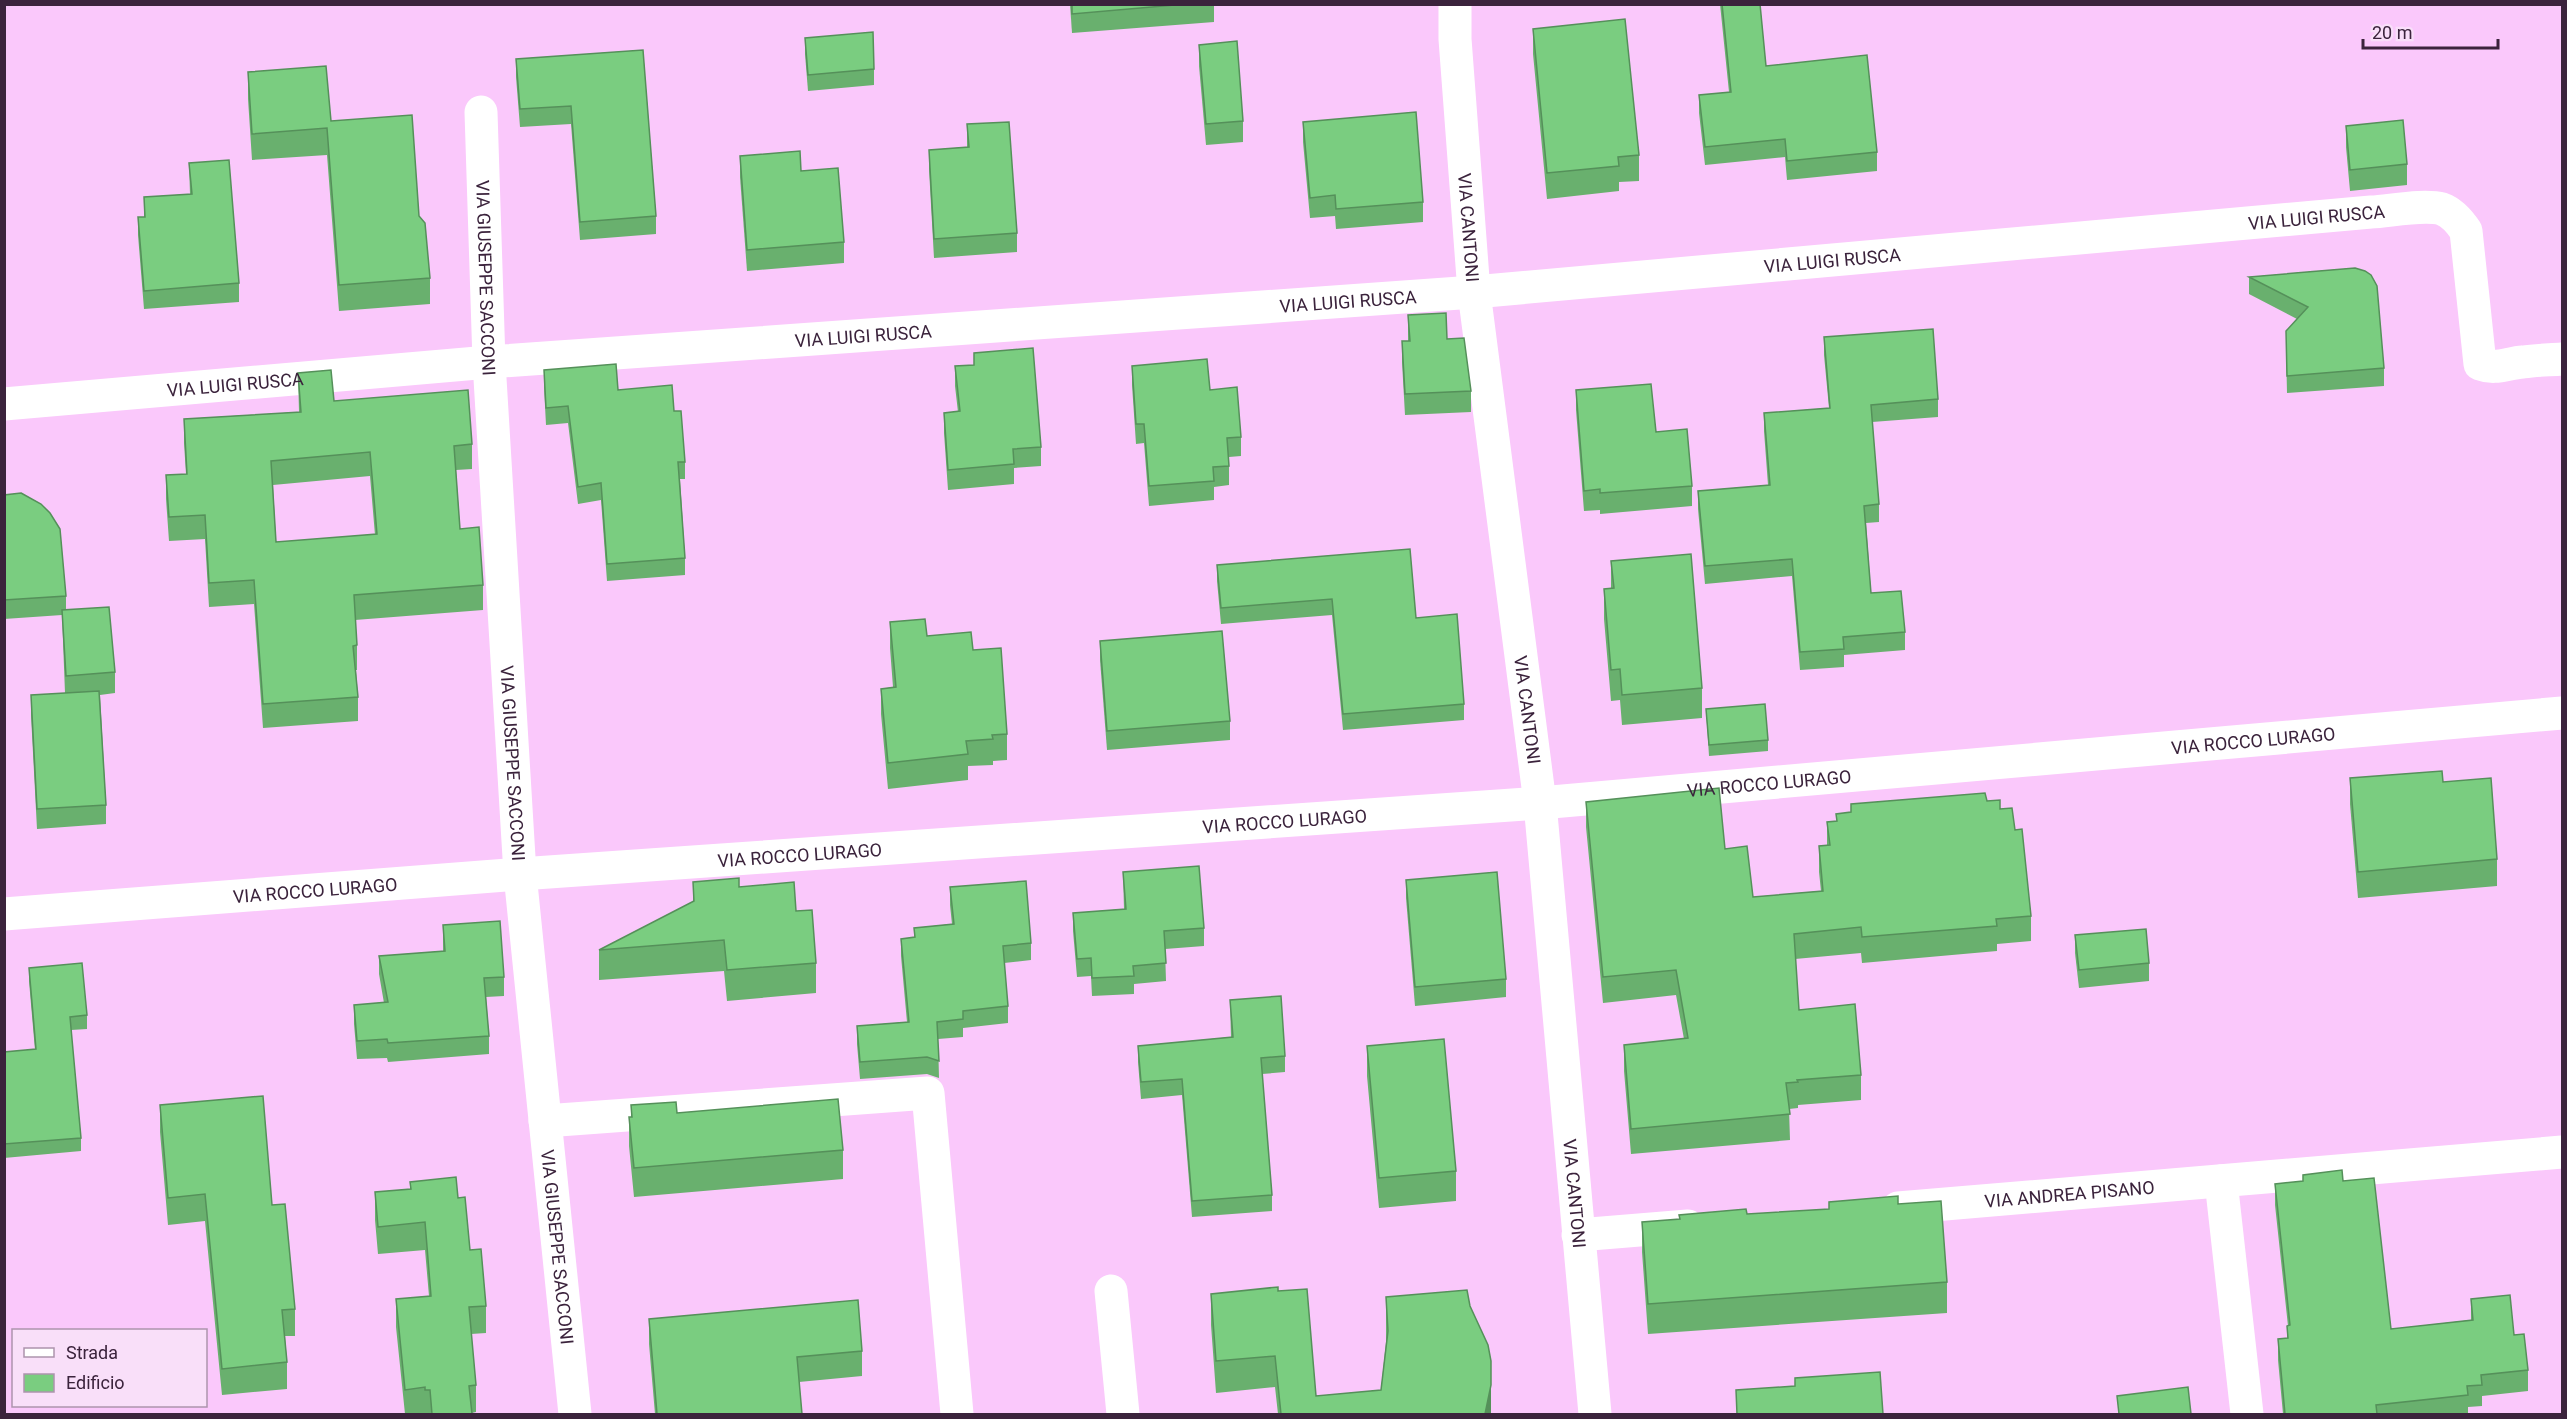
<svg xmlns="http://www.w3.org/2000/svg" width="2567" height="1419" viewBox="0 0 2567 1419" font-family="Roboto,sans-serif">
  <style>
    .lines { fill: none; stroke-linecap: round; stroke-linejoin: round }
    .minor { stroke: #fff; stroke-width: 33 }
    .wall { fill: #69b06e; fill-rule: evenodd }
    .shaded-wall { fill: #55905a }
    .building { fill: #7acd80; stroke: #55905a; stroke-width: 1.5; fill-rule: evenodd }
    .labels { text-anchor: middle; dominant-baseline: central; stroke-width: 5; stroke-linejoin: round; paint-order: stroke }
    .street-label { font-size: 18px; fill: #3b233c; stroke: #f9dff9 }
  </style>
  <rect width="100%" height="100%" fill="#fac8fb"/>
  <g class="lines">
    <g class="minor">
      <path id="s1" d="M1455,4V39L1474,292L1540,803L1595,1414"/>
      <path id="s2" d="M481,112L489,362L520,874L575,1414"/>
      <path id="s3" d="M4,404L489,362L1474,292L2371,212C2390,211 2424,204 2442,209C2453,213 2460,222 2466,231L2480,364C2496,370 2507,363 2523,362C2536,360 2549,360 2562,359"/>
      <path id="s4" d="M4,914L520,874L1540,803L2562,713"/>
      <path d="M545,1121L928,1093L957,1414"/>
      <path d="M2221,1181L2247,1414"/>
      <path id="s5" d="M1898,1208L2562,1152"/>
      <path d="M1578,1235L1688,1226"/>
      <path d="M1111,1291L1123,1414"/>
    </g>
  </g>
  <g class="wall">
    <path d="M1070,4H1214V22L1072,33Z"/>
    <path d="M1720,4H1760L1766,66L1877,152V171L1787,180L1785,157L1705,165L1699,113V95L1729,92Z"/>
    <path d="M1533,29L1639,155V181L1619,182V191L1547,199L1533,54Z"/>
    <path d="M805,38L874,69V85L808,91L805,54Z"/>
    <path d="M1199,45L1243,121V142L1206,145L1199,66Z"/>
    <path d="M643,50L656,216V234L580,240L571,124L520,127L516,77V59Z"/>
    <path d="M248,72L331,121L419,216L430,278V304L339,311L327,155L252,160L248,99Z"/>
    <path d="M1303,122L1423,202V222L1336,229L1335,216L1310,218L1303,142Z"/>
    <path d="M967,124L1017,233V252L934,258L929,169V150L967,147Z"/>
    <path d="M2346,126L2407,164V185L2350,191L2346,147Z"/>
    <path d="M740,156L801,171L844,242V263L747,271L740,177Z"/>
    <path d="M189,163L239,283V302L144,309L138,235V217H144V197L190,194Z"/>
    <path d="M2355,268L2384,368V386L2287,393L2286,348L2297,319L2249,294V277Z"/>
    <path d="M1408,315L1447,339L1471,391V412L1405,415L1402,362V341H1408Z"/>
    <path d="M1824,337L1938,399V417L1872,422L1879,504V522L1866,523L1871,593L1905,632V650L1844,655V667L1800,670L1792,576L1705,584L1698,509V491L1768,485L1764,431V413L1829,408L1824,355Z"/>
    <path d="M974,353L1041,447V466L1014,468V484L948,490L944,433V413L958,412L955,386V366L974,365Z"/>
    <path d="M1132,366L1210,390L1241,437V456L1229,457V485L1214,487V500L1149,506L1144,443L1136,444L1132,385Z"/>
    <path d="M544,370L618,390L674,411L685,462V479H680L685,558V575L607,581L601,500L578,504L568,423L546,425L544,387Z"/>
    <path d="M298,373L334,401L472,444V469L456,470L460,529L483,585V610L355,620L357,645V670H356L358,697V721L263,728L254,604L209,607L205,539L169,541L166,499V475L186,474L184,443V419L299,412ZM370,476L375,535L276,542L273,485Z"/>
    <path d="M1576,390L1656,432L1692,486V506L1600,514V510L1584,511L1576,410Z"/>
    <path d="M4,495L66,596V610L115,672V693L100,695L106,805V824L37,829L31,715V695L65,693L62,615L4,619Z"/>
    <path d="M1611,561L1702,688V718L1622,725L1620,700L1611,701L1604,619V589L1611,588Z"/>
    <path d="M1217,565L1416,618L1464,704V720L1343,730L1332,615L1221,624L1217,581Z"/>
    <path d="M890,622L927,636L973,650L1007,734V760L993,761V765L968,766V780L888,789L881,714V689L893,687L890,648Z"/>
    <path d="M1100,641L1230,721V740L1107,750L1100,660Z"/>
    <path d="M1706,709L1768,740V751L1709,756Z"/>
    <path d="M2350,778L2443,782L2497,859V886L2358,898L2350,804Z"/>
    <path d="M1987,801L2000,809L2015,830L2031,916V941L1997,944V951L1862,963L1861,953L1795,959L1799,1010L1861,1075V1100L1798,1105V1108L1789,1109L1790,1140L1631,1154L1624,1071V1045L1684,1039L1676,995L1603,1003L1586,827V802L1725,849L1753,897L1821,891L1819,872V846L1827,845V822L1836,821L1851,812V804Z"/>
    <path d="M1123,872L1204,928V946L1165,949L1166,981L1134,984V994L1092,996L1091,976L1077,977L1073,931V913L1124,909Z"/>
    <path d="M1406,880L1506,979V997L1415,1006L1406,898Z"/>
    <path d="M693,882L739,887L796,911L816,963V993L727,1001L724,971L599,980V950L693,902Z"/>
    <path d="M950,887L1031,943V960L1004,963L1008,1006V1023L963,1028V1037L938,1039L939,1078L927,1074L860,1079L857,1044V1026L907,1022L901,956V939L914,938V928L952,924L950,905Z"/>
    <path d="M443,925L504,977V996L486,997L489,1036V1054L388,1062L387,1058L357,1059L354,1024V1005L384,1003L379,974V956L443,951Z"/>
    <path d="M2075,935L2149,963V981L2079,988L2075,953Z"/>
    <path d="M29,968L87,1015V1029L71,1030L81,1138V1151L4,1158V1052L35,1050L29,981Z"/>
    <path d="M1230,1000L1285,1056V1072L1262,1074L1272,1195V1211L1192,1217L1182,1095L1141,1099L1138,1062V1046L1231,1037Z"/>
    <path d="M1367,1046L1456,1171V1201L1379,1208L1367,1076Z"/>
    <path d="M160,1105L272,1205L295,1309V1336H285L287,1362V1389L222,1395L205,1221L168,1225L160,1132Z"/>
    <path d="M631,1105L677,1113L843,1150V1179L634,1197L629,1146V1117H631Z"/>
    <path d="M2343,1181L2391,1329L2471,1320V1299L2514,1335L2528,1370V1391L2482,1396V1406L2468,1407V1414H2283L2278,1360V1339L2287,1338V1326H2288L2275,1205V1184Z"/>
    <path d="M410,1182L458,1198L470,1250L486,1306V1333L471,1334L476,1385V1412L472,1413V1414H405L396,1327V1299L429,1296L425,1250L378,1254L375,1220V1192L410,1189Z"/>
    <path d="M1829,1202L1898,1204L1947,1282V1313L1648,1334L1642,1252V1222L1829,1209Z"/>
    <path d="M1278,1291L1316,1396L1381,1390L1386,1342V1297L1470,1306L1491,1414H1278L1275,1387L1216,1393L1211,1325V1294Z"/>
    <path d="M649,1319L862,1351V1376L799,1382L802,1414H655L649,1344Z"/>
  </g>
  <path class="shaded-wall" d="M1491,1385V1414H1485Z"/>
  <g class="building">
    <path d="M1072,4H1186L1072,14Z"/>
    <path d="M1722,4H1760L1766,66L1867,55L1877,152L1787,161L1785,139L1705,147L1699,95L1731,92Z"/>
    <path d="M1625,19L1639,155L1618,157L1619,166L1547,173L1533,29Z"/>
    <path d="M873,32L874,69L808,75L805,38Z"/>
    <path d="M1237,41L1243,121L1206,124L1199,45Z"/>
    <path d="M643,50L656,216L580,222L571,106L520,109L516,59Z"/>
    <path d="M326,66L331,121L412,115L419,216L425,223L430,278L339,285L327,128L252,134L248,72Z"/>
    <path d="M1416,112L1423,202L1336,209L1335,195L1310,198L1303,122Z"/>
    <path d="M2403,120L2407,164L2350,170L2346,126Z"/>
    <path d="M1009,122L1017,233L934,239L929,150L969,147L967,124Z"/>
    <path d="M800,151L801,171L838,168L844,242L747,250L740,156Z"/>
    <path d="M229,160L239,283L144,291L138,217H145L144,197L192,194L189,163Z"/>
    <path d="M2355,268L2365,271L2371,275L2377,286L2384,368L2287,376L2286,331L2308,307L2249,277Z"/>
    <path d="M1446,313L1447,339L1464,338L1471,391L1405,394L1402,341H1410L1408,315Z"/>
    <path d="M1933,329L1938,399L1871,405L1879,504L1864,506L1871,593L1901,591L1905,632L1843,637L1844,649L1800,652L1792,559L1705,566L1698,491L1770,485L1764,413L1830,408L1824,337Z"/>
    <path d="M1033,348L1041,447L1013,449L1014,464L948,470L944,413L960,411L955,366L974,365V353Z"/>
    <path d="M1207,359L1210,390L1237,387L1241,437L1227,438L1229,466L1213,467L1214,481L1149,486L1144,424H1136L1132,366Z"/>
    <path d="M616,364L618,390L672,385L674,411H681L685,462H678L685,558L607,564L601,483L578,487L568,406L546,408L544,370Z"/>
    <path d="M331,370L334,401L468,390L472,444L454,446L460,529L479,527L483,585L354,595L357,645L353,646L358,697L263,704L254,580L209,583L205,515L169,517L166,475L187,474L184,419L301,412L298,373ZM370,452L377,534L276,542L271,461Z"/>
    <path d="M1651,384L1656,432L1687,429L1692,486L1600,493V489L1584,491L1576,390Z"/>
    <path d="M21,493L41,504L50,513L60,529L66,596L4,600V495Z"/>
    <path d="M1410,549L1416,618L1457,614L1464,704L1343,714L1332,599L1221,608L1217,565Z"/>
    <path d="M1691,554L1702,688L1622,695L1620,669L1611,670L1604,589L1614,588L1611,561Z"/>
    <path d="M109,607L115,672L66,676L62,610Z"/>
    <path d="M925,619L927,636L971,632L973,650L1001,648L1007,734L992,735L993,739L966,741L968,754L888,763L881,689L896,687L890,622Z"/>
    <path d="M1222,631L1230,721L1107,731L1100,641Z"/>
    <path d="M99,691L106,805L37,809L31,695Z"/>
    <path d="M1765,704L1768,740L1709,745L1706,709Z"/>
    <path d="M2442,771L2443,782L2491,778L2497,859L2358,872L2350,778Z"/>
    <path d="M1719,788L1725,849L1747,846L1753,897L1823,891L1819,846L1830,845L1827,822L1837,821L1836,814L1851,812V804L1985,793L1987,801L2000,800V809L2012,808L2015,830L2022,829L2031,916L1996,919L1997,926L1862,937L1861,927L1794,934L1799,1010L1855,1004L1861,1075L1797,1080L1798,1082L1786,1083L1790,1114L1631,1129L1624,1045L1688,1038L1676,970L1603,977L1586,802Z"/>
    <path d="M1199,866L1204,928L1164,931L1166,963L1133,966L1134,976L1092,978L1091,958L1077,959L1073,913L1126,909L1123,872Z"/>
    <path d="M1497,872L1506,979L1415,987L1406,880Z"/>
    <path d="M739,878V887L794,882L796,911L812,910L816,963L727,970L724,940L599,950L694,901L693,882Z"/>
    <path d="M1026,881L1031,943L1003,946L1008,1006L963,1011V1019L937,1022L939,1061L927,1057L860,1062L857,1026L909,1022L901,939L915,937L914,928L954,924L950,887Z"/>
    <path d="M500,921L504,977L484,978L489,1036L388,1043L387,1039L357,1041L354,1005L388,1002L379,956L445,951L443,925Z"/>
    <path d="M2146,929L2149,963L2079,970L2075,935Z"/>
    <path d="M82,963L87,1015L70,1017L81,1138L4,1144V1052L36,1049L29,968Z"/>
    <path d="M1281,996L1285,1056L1261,1058L1272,1195L1192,1201L1182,1079L1141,1082L1138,1046L1233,1037L1230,1000Z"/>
    <path d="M1444,1039L1456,1171L1379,1178L1367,1046Z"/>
    <path d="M263,1096L272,1205L285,1204L295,1309L282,1310L287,1362L222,1369L205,1194L168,1198L160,1105Z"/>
    <path d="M838,1099L843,1150L634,1168L629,1117H632L631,1105L676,1102L677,1113Z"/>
    <path d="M2342,1170L2343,1181L2374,1178L2391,1329L2473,1320L2471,1299L2510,1295L2514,1335L2524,1334L2528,1370L2481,1375L2482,1385L2467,1386L2468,1395L2376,1405L2377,1414H2285L2278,1339L2288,1338L2287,1326L2290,1325L2275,1184L2303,1181V1175Z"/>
    <path d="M456,1177L458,1198L465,1197L470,1250L481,1249L486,1306L469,1307L476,1385L469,1386L472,1414H432L430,1390H425V1387L405,1390L396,1299L431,1296L425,1222L378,1227L375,1192L411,1189L410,1182Z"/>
    <path d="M1898,1196V1204L1941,1201L1947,1282L1648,1304L1642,1222L1680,1219L1679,1215L1746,1209L1747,1214L1829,1209V1202Z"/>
    <path d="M1278,1287V1291L1307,1289L1316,1396L1381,1390L1388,1331L1386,1297L1467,1290L1470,1306L1488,1345L1491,1361V1385L1485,1414H1281L1275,1356L1216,1361L1211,1294Z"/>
    <path d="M858,1300L862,1351L797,1357L802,1414H657L649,1319Z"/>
    <path d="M1880,1372L1883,1414H1737L1736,1390L1795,1386V1378Z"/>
    <path d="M2188,1387L2191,1414H2119L2117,1396Z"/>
  </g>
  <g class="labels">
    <g class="street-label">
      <text stroke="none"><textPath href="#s3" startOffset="2320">VIA LUIGI RUSCA</textPath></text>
      <text stroke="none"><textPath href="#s1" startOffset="224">VIA CANTONI</textPath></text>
      <text stroke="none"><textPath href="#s3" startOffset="1834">VIA LUIGI RUSCA</textPath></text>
      <text stroke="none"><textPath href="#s2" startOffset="166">VIA GIUSEPPE SACCONI</textPath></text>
      <text stroke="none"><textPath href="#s3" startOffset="1348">VIA LUIGI RUSCA</textPath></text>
      <text stroke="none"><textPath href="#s3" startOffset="862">VIA LUIGI RUSCA</textPath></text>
      <text stroke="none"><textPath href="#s3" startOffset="232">VIA LUIGI RUSCA</textPath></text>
      <text stroke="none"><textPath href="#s1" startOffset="710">VIA CANTONI</textPath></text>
      <text stroke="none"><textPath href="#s4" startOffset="2256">VIA ROCCO LURAGO</textPath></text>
      <text stroke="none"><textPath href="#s2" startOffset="652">VIA GIUSEPPE SACCONI</textPath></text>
      <text stroke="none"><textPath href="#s4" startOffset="1770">VIA ROCCO LURAGO</textPath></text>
      <text stroke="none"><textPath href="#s4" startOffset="1284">VIA ROCCO LURAGO</textPath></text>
      <text stroke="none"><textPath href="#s4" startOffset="798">VIA ROCCO LURAGO</textPath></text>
      <text stroke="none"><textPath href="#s4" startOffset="312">VIA ROCCO LURAGO</textPath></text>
      <text stroke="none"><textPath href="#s1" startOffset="1196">VIA CANTONI</textPath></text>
      <text stroke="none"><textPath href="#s5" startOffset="172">VIA ANDREA PISANO</textPath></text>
      <text stroke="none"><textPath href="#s2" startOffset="1138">VIA GIUSEPPE SACCONI</textPath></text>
    </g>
  </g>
  <rect width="2567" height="1419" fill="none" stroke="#3b233c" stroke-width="12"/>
  <rect x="12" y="1329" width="195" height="78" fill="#f9dff9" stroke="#ad94ad" stroke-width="1.5"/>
  <rect x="24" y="1348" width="30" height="9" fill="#ffffff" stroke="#ad94ad" stroke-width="1.5"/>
  <text x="66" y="1359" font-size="18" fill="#3b233c">Strada</text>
  <rect x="24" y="1374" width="30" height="18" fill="#7acd80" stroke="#ad94ad" stroke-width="1.5"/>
  <text x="66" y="1389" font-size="18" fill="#3b233c">Edificio</text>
  <path d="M2363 39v9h135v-9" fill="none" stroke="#3b233c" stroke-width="3"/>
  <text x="2372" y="39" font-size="18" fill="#3b233c" stroke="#f9dff9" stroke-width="4.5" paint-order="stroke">20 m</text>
</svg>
